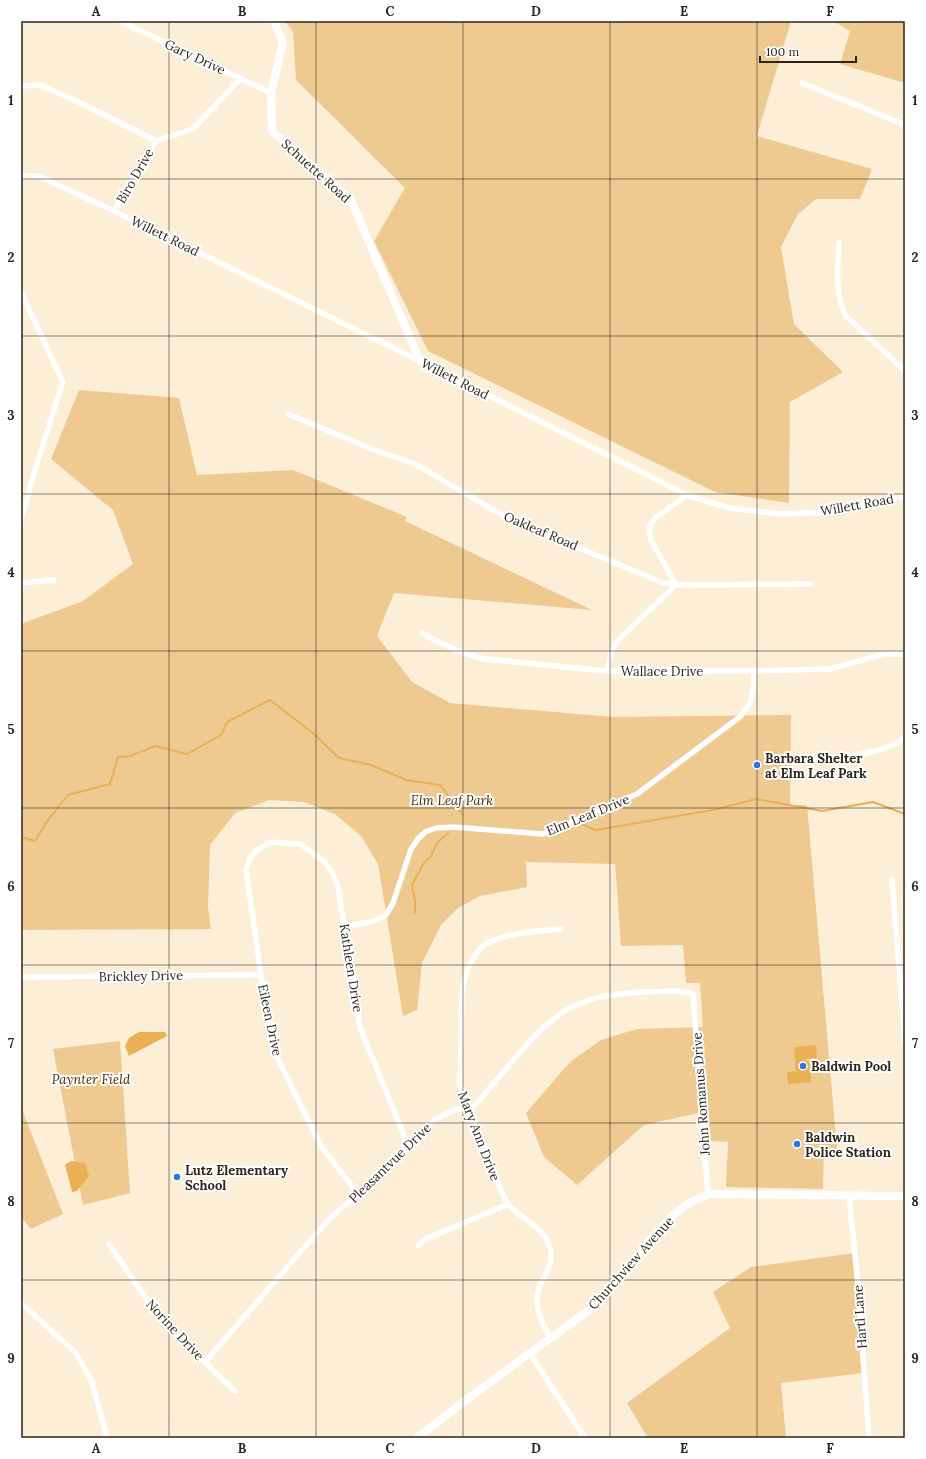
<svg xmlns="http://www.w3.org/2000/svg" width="926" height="1459" viewBox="0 0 926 1459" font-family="Lora,serif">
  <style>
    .green { fill: #eec990 }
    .water { fill: #e9b154 }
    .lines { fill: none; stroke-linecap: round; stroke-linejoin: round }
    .stream { stroke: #e9b154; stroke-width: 2 }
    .street { stroke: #fff; stroke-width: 5.5 }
    .secondary { stroke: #fff; stroke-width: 8 }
    .grid { fill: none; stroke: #2c251b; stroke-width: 1; stroke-opacity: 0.55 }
    .poi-dot { fill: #2a78e3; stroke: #fff; stroke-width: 1.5 }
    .labels { text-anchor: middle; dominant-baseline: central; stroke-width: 4; stroke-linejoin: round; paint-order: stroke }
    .street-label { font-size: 13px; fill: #2c251b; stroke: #fff }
    .poi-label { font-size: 13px; font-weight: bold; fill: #2c251b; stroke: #fff; text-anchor: start }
    .park-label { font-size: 13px; font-style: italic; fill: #422c02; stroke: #fff }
    .neatline { fill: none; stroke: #2c251b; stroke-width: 1.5 }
    .grid-label { font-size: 13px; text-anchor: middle; font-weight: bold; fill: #2c251b }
  </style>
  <rect width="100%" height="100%" fill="#fdeed8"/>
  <g class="green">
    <path d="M285,21H791L757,136L872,169L860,199H816L798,214L781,247L794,324L843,372L790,402L789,503L715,492L428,351L374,241L405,188L296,80L293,32Z"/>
    <path d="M833,21H905V83L840,64L850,31Z"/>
    <path d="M79,390L179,398L197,475L293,470L407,517L405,521L592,610L394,593L377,636L412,682L450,703L613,717L791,715L790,805H807L837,1149H824L823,1189L726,1187L728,1142L710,1141L708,1111L644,1125L577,1185L544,1157L526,1113L570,1062L601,1040L637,1029L703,1027L700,983H686L683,945L621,946L615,864L526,862L527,887L480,896L458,908L441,925L422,963L417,1010L403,1016L378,864L361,836L335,814L304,802L269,800L235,813L210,845L208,907L211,929L21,930V624L83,601L133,564L113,510L51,459Z"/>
    <path d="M120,1041L130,1193L83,1205L53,1049Z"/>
    <path d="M21,1107L63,1214L31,1229L21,1217Z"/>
    <path d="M855,1253L863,1373L781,1383L786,1438H648L627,1403L730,1328L713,1292L751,1267Z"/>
  </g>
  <g class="water">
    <path d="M139,1032H165L167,1036L129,1056L125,1046L129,1038Z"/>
    <path d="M816,1045L817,1058L805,1059L806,1061H810L811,1082L788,1084L787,1072L796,1071L794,1047Z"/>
    <path d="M71,1161L85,1163L89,1176L77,1191L72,1192L65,1165Z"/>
  </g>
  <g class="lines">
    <g class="stream">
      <path d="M581,824L596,830L713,810L756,799L822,811L873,802L905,814"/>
      <path d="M21,837L35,841L48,820L68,795L110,784L118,757L130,756L155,746L187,754L221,735L227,722L270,700L314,734L339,758L371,765L406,780L440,785L462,814"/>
      <path d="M415,913V901L412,885L424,863L431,856L437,843L448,833"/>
    </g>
    <g class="street">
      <path d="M120,21L271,93"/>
      <path d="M802,83L905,125"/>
      <path d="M21,86L40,85L83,104L156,141L193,129L241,78"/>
      <path d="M21,176H39L114,211L420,361L687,495L729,508L780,514L831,512L905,496"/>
      <path d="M114,211L156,141"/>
      <path d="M839,243C838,268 834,294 846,316L905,371"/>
      <path d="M21,292L63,382L37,463L21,520"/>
      <path d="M288,414L372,449L415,464L509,519L661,582L676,585L810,584"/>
      <path d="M21,583L54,580"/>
      <path d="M422,633C443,645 462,654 485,659L607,671H754L830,669L884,654H905"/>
      <path d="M607,671L611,652L619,639L676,585L651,540L649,527L655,518L687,495"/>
      <path d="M802,761C830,758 884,756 905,737"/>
      <path d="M892,879L905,1042"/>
      <path d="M345,927L373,921L386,915L393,903L411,849L418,839L425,832L436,828L454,827L543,834L637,794L741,716L750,703L753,689L754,671"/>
      <path d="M21,977L261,975"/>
      <path d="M358,1194L321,1146L276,1055L274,1048L261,975L246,870L250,858L256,851L270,842L300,844L325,862L333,874L338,887L360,1028L408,1145"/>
      <path d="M849,1196L857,1275L869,1438"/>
      <path d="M109,1244L149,1303L173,1332L235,1391"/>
      <path d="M418,1246L424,1240L433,1236L508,1204"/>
      <path d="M21,1303L76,1353L92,1382L107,1438"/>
      <path d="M550,1338C544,1325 536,1312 537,1297C538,1280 556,1266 550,1248C544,1226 522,1220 508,1204C506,1201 504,1197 502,1193L460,1085L462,994C464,978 468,961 480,949C496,933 539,931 561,929"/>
      <path d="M530,1354L585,1438"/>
      <path d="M205,1362L329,1219L358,1194L434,1120L456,1109H468L476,1104C501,1076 535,1029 566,1010C590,996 619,993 645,992C663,992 676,989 693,994L708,1194"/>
    </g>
    <g class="secondary">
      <path d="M274,21L283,42L271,93L272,131L351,200L420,361"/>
      <path d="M417,1438L474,1394L589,1310L605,1296L656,1233L673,1215L691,1202L708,1194L905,1196"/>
    </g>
  </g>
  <path class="grid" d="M169,21V1438M316,21V1438M463,21V1438M610,21V1438M757,21V1438M21,179H905M21,336H905M21,494H905M21,651H905M21,808H905M21,965H905M21,1123H905M21,1280H905"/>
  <g class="poi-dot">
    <circle cx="757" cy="765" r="4"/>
    <circle cx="803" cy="1066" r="4"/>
    <circle cx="797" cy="1144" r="4"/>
    <circle cx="177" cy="1177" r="4"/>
  </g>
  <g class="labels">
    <g class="street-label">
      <text transform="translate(195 57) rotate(25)">Gary Drive</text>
      <text transform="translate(316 171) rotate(42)">Schuette Road</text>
      <text transform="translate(135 176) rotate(-60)">Biro Drive</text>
      <text transform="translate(165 236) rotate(26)">Willett Road</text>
      <text transform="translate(455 379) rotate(27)">Willett Road</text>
      <text transform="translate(857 505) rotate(-10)">Willett Road</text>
      <text transform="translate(541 531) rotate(23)">Oakleaf Road</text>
      <text x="662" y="671">Wallace Drive</text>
      <text transform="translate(588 815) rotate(-22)">Elm Leaf Drive</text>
      <text transform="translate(351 968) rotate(81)">Kathleen Drive</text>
      <text transform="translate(141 976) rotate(-1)">Brickley Drive</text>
      <text transform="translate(270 1020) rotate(78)">Eileen Drive</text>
      <text transform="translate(701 1094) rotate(-94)">John Romanus Drive</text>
      <text transform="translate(479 1136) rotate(69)">Mary Ann Drive</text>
      <text transform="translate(390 1163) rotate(-44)">Pleasantvue Drive</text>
      <text transform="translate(631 1263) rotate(-48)">Churchview Avenue</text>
      <text transform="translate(860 1317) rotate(-94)">Hartl Lane</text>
      <text transform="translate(175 1330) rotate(47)">Norine Drive</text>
    </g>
    <g class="poi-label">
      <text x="765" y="758">Barbara Shelter<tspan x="765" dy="15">at Elm Leaf Park</tspan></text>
      <text x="811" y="1066">Baldwin Pool</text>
      <text x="805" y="1137">Baldwin<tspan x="805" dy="15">Police Station</tspan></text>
      <text x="185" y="1170">Lutz Elementary<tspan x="185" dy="15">School</tspan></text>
    </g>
    <g class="park-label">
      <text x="452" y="800">Elm Leaf Park</text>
      <text x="91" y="1079">Paynter Field</text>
    </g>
  </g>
  <rect width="926" height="1459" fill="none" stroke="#ffffff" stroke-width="44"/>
  <path d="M760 56v6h96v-6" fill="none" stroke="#2c251b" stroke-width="2"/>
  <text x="766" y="56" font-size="12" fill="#2c251b" stroke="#ffffff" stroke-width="3" paint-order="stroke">100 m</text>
  <rect x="22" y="22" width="882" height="1415" class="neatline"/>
  <g class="grid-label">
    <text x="96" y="16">A</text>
    <text x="242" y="16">B</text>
    <text x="390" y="16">C</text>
    <text x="536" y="16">D</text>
    <text x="684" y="16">E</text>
    <text x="830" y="16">F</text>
    <text x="11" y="105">1</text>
    <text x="915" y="105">1</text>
    <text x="11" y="262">2</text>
    <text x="915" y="262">2</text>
    <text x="11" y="420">3</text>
    <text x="915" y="420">3</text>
    <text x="11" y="577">4</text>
    <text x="915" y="577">4</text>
    <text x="11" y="734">5</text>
    <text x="915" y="734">5</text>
    <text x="11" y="891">6</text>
    <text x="915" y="891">6</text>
    <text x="11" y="1048">7</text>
    <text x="915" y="1048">7</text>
    <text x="11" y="1206">8</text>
    <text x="915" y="1206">8</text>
    <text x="11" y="1363">9</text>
    <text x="915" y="1363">9</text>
    <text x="96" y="1453">A</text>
    <text x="242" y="1453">B</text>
    <text x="390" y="1453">C</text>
    <text x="536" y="1453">D</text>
    <text x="684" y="1453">E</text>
    <text x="830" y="1453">F</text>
  </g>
</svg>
